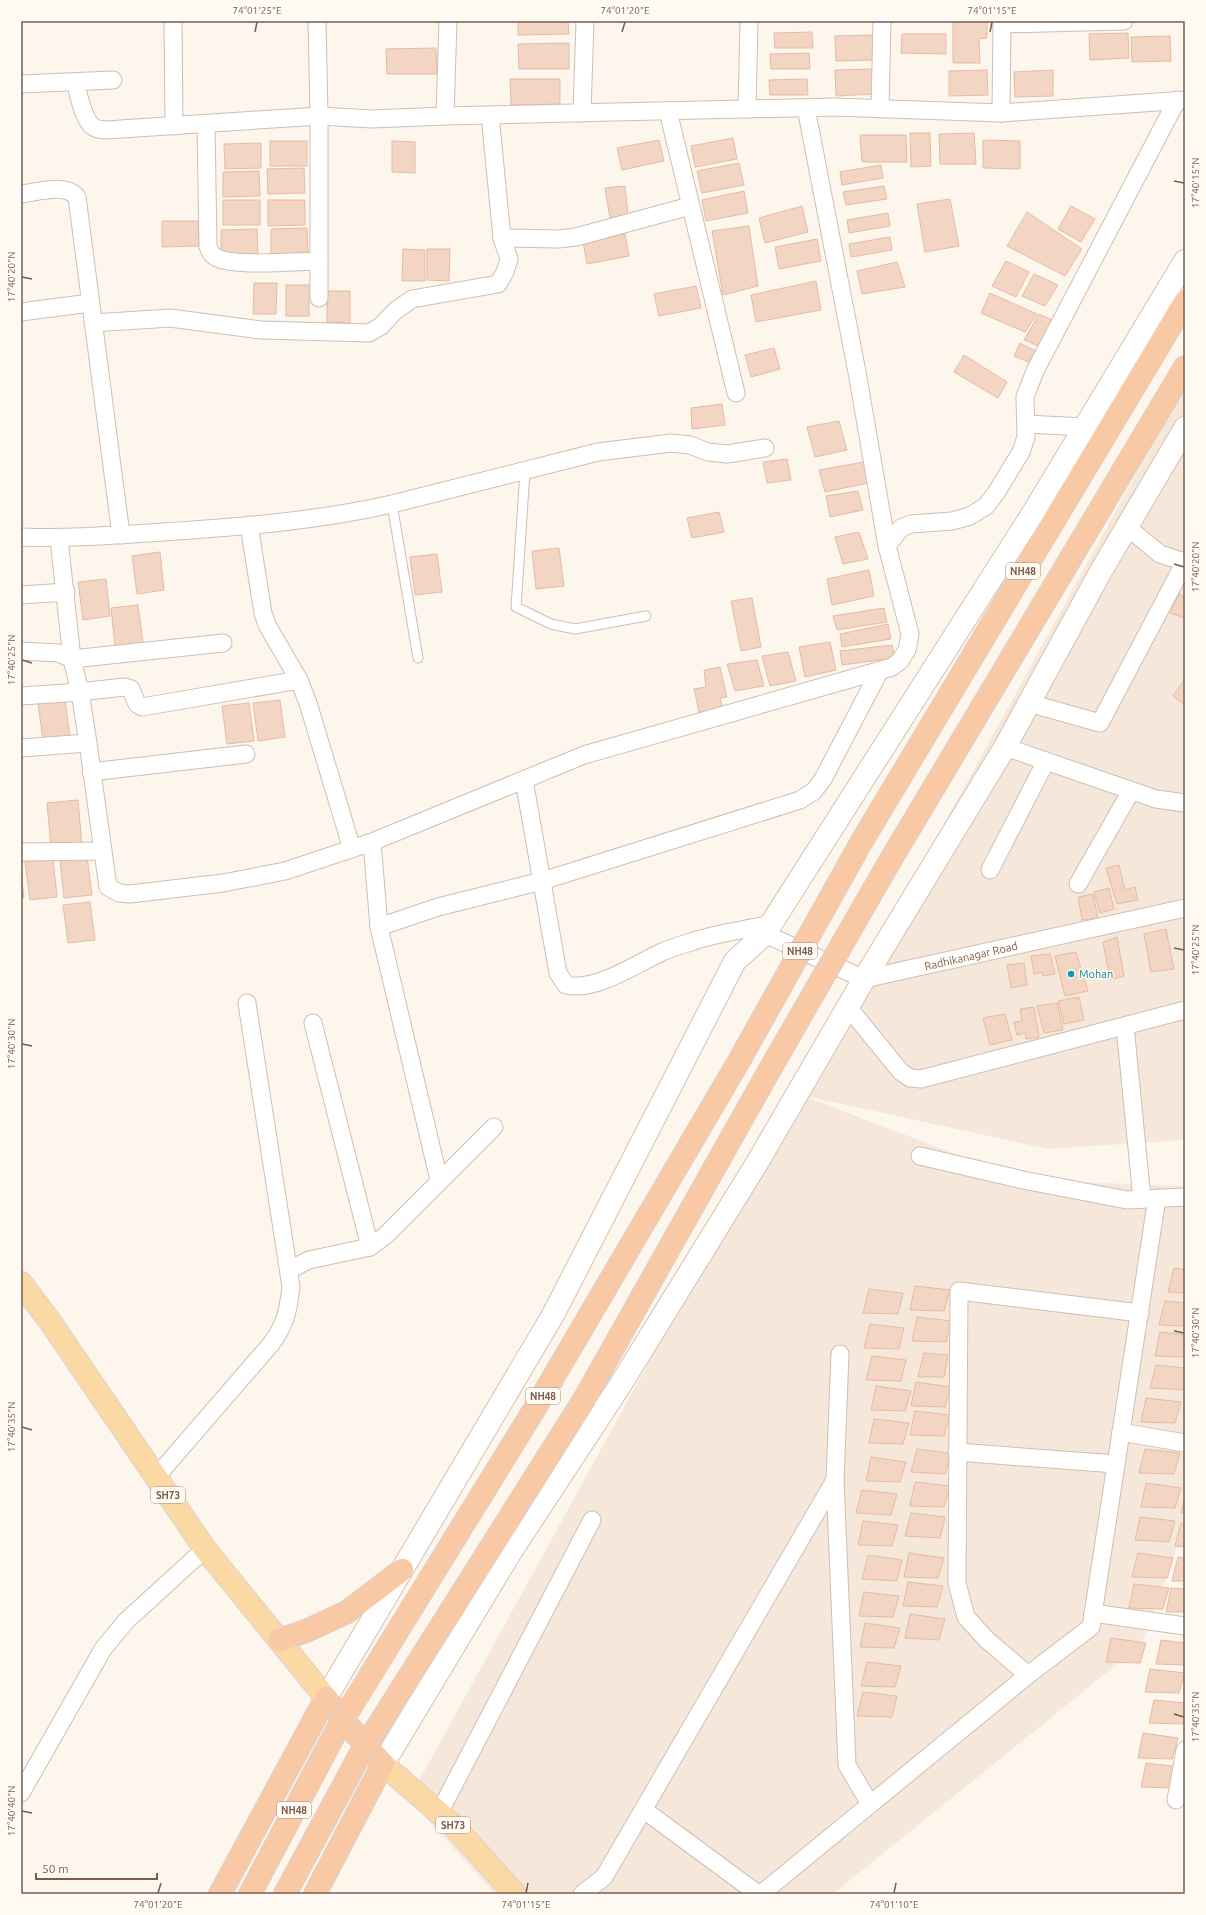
<svg xmlns="http://www.w3.org/2000/svg" width="1206" height="1915" viewBox="0 0 1206 1915" font-family="Ubuntu,sans-serif">
  <style>
    .residential { fill: #f5e8da }
    .building { fill: #f3d5c3; stroke: #e6bba3 }
    .lines { fill: none; stroke-linecap: round; stroke-linejoin: round }
    .service-casing { stroke: #d1beb0; stroke-width: 11 }
    .minor-casing { stroke: #d1beb0; stroke-width: 19 }
    .secondary-casing { stroke: #d6c0b0; stroke-width: 24 }
    .primary-casing { stroke: #dad1cd; stroke-width: 24 }
    .trunk-casing { stroke: #dad1cd; stroke-width: 24 }
    .service { stroke: #fff; stroke-width: 9 }
    .minor { stroke: #fff; stroke-width: 17 }
    .secondary { stroke: #fff; stroke-width: 22 }
    .primary { stroke: #fbd9a5; stroke-width: 22 }
    .trunk { stroke: #f9c8a4; stroke-width: 22 }
    .trunk-bridge-casing { stroke: #dad1cd; stroke-width: 24; stroke-linecap: butt }
    .trunk-bridge { stroke: #f9c8a4; stroke-width: 22 }
    .ticks { fill: none; stroke: #7a5c4d; stroke-width: 1.5 }
    .culture-dot { fill: #0f9aa8; stroke: #fffaf3; stroke-width: 1.5 }
    .labels { text-anchor: middle; dominant-baseline: central; stroke-width: 3; stroke-linejoin: round; paint-order: stroke }
    .shield { fill: #fffaf3; stroke: #a28b7f; stroke-width: 1 }
    .shield-label { font-size: 10px; font-weight: bold; fill: #7a5c4d }
    .street-label { font-size: 11px; fill: #7a5c4d; stroke: #fffaf3 }
    .culture-label { font-size: 11px; fill: #0d838f; stroke: #fffaf3; text-anchor: start }
    .neatline { fill: none; stroke: #7a5c4d; stroke-width: 1.5 }
    .ticks-label { font-size: 10px; text-anchor: middle; fill: #7a5c4d }
  </style>
  <rect width="100%" height="100%" fill="#fdf6ec"/>
  <path class="residential" d="M1185,385V1140L1048,1149L801,1095L1023,1180L1185,1186V1526L1141,1645L833,1894H495L409,1799Z"/>
  <g class="building">
    <path d="M518,21H568L569,34L518,35Z"/>
    <path d="M953,21H987V38L979,39L980,63H953Z"/>
    <path d="M812,32L813,48H775L774,33Z"/>
    <path d="M1128,33L1129,58L1090,60L1089,34Z"/>
    <path d="M902,34H946V54L901,53Z"/>
    <path d="M874,35V60L836,61L835,36Z"/>
    <path d="M1170,36L1171,61L1132,62L1131,37Z"/>
    <path d="M569,43V69H519L518,44Z"/>
    <path d="M436,48L437,74H387L386,49Z"/>
    <path d="M809,53L810,69H771L770,54Z"/>
    <path d="M873,69L874,94L836,96L835,70Z"/>
    <path d="M987,70L988,95L949,96V71Z"/>
    <path d="M1053,70V96L1015,97L1014,72Z"/>
    <path d="M510,79H560V104L511,105Z"/>
    <path d="M807,79L808,95H770L769,80Z"/>
    <path d="M910,133H930L931,166L911,167Z"/>
    <path d="M974,133L976,164H940L939,134Z"/>
    <path d="M860,135H906L907,162H862Z"/>
    <path d="M733,138L737,159L695,167L691,146Z"/>
    <path d="M659,140L664,161L622,170L617,148Z"/>
    <path d="M983,140L1020,141V169L983,168Z"/>
    <rect x="270" y="141" width="37" height="25"/>
    <path d="M392,141L415,142V173L392,172Z"/>
    <path d="M261,143V168L225,169L224,144Z"/>
    <path d="M739,163L744,185L702,193L697,171Z"/>
    <path d="M881,165L883,178L842,185L840,172Z"/>
    <path d="M304,168L305,193L268,194L267,169Z"/>
    <path d="M259,171L260,196L223,197V172Z"/>
    <path d="M625,186L628,215L610,218L605,188Z"/>
    <path d="M884,186L887,199L846,205L843,192Z"/>
    <path d="M744,191L748,213L706,221L702,200Z"/>
    <path d="M950,199L959,246L925,252L917,204Z"/>
    <rect x="223" y="200" width="37" height="25"/>
    <path d="M268,200H305V225L268,226Z"/>
    <path d="M802,206L808,232L765,243L759,218Z"/>
    <path d="M1071,206L1095,219L1081,242L1058,229Z"/>
    <path d="M1027,212L1082,249L1065,276L1007,246Z"/>
    <path d="M888,213L890,226L849,233L847,220Z"/>
    <path d="M162,221H198L199,246L162,247Z"/>
    <path d="M749,226L758,286L723,295L712,231Z"/>
    <path d="M307,228L308,253L271,254V229Z"/>
    <path d="M257,229L258,254L221,255V230Z"/>
    <path d="M625,234L629,256L587,264L583,242Z"/>
    <path d="M890,237L892,250L851,257L849,244Z"/>
    <path d="M817,239L821,261L779,269L775,247Z"/>
    <path d="M403,249L425,250V281H402Z"/>
    <path d="M427,249H450L449,281L427,280Z"/>
    <path d="M1006,261L1029,272L1016,297L992,286Z"/>
    <path d="M897,262L905,287L862,294L857,271Z"/>
    <path d="M1034,274L1058,285L1045,306L1022,296Z"/>
    <path d="M816,281L821,310L756,322L751,295Z"/>
    <path d="M254,283H277L276,314H253Z"/>
    <rect x="286" y="285" width="23" height="31"/>
    <path d="M696,286L701,308L659,316L654,294Z"/>
    <path d="M327,291H350V323L327,322Z"/>
    <path d="M990,293L1037,314L1025,332L981,313Z"/>
    <path d="M1039,314L1057,322L1043,348L1024,340Z"/>
    <path d="M1020,343L1039,353L1033,364L1014,356Z"/>
    <path d="M774,348L780,369L751,377L745,355Z"/>
    <path d="M964,355L1007,382L998,398L954,372Z"/>
    <path d="M722,404L725,425L692,429L691,408Z"/>
    <path d="M839,421L847,450L815,457L807,427Z"/>
    <path d="M787,459L791,480L767,483L763,462Z"/>
    <path d="M864,462L868,483L825,492L819,470Z"/>
    <path d="M858,491L863,510L830,517L826,496Z"/>
    <path d="M719,512L724,532L692,538L687,518Z"/>
    <path d="M859,532L868,559L843,564L835,537Z"/>
    <path d="M559,548L564,586L536,589L532,551Z"/>
    <path d="M160,552L164,590L137,594L132,556Z"/>
    <path d="M437,554L442,592L415,595L410,557Z"/>
    <path d="M869,570L874,596L832,605L827,579Z"/>
    <path d="M106,579L110,616L83,620L78,582Z"/>
    <path d="M1179,594L1185,597V618L1170,613Z"/>
    <path d="M752,598L761,647L741,651L731,601Z"/>
    <path d="M138,605L143,643L115,646L111,608Z"/>
    <path d="M884,608L887,622L837,630L833,616Z"/>
    <path d="M888,624L891,639L842,647L840,634Z"/>
    <path d="M830,642L836,670L805,677L799,647Z"/>
    <path d="M892,645L895,658L842,665L840,651Z"/>
    <path d="M788,652L796,681L770,686L762,656Z"/>
    <path d="M757,660L764,686L735,691L727,664Z"/>
    <path d="M720,667L727,697L720,698L723,709L699,712L694,689L706,687L704,670Z"/>
    <path d="M1185,679V705L1173,696Z"/>
    <path d="M65,700L70,738L43,741L38,703Z"/>
    <path d="M280,700L285,737L258,741L253,703Z"/>
    <path d="M249,703L254,741L227,744L222,706Z"/>
    <path d="M78,800L82,845L51,848L47,803Z"/>
    <path d="M87,857L92,895L64,898L60,860Z"/>
    <path d="M53,859L57,897L30,900L25,862Z"/>
    <path d="M1119,865L1125,890L1135,887L1138,900L1117,904L1106,868Z"/>
    <path d="M21,872L24,898H21Z"/>
    <path d="M1109,888L1114,909L1100,913L1094,892Z"/>
    <path d="M1093,894L1098,918L1082,920L1078,897Z"/>
    <path d="M90,902L95,940L68,943L63,905Z"/>
    <path d="M1166,929L1174,969L1151,972L1144,934Z"/>
    <path d="M1117,937L1124,976L1110,980L1103,942Z"/>
    <path d="M1076,952L1088,991L1065,996L1055,956Z"/>
    <path d="M1050,954L1055,974L1043,976L1042,972L1034,974L1031,956Z"/>
    <path d="M1024,963L1027,985L1011,988L1007,965Z"/>
    <path d="M1079,997L1084,1020L1064,1024L1058,1001Z"/>
    <path d="M1057,1003L1063,1030L1044,1033L1037,1006Z"/>
    <path d="M1034,1007L1039,1037L1026,1039L1025,1033L1017,1035L1014,1022L1022,1021L1020,1009Z"/>
    <path d="M1005,1014L1012,1040L990,1045L983,1018Z"/>
    <path d="M1174,1268L1185,1270V1293L1168,1292Z"/>
    <path d="M915,1286L950,1290L944,1311L910,1310Z"/>
    <path d="M869,1289L903,1293L898,1314L863,1313Z"/>
    <path d="M1165,1301L1185,1303V1326L1159,1325Z"/>
    <path d="M917,1317L952,1321L946,1342L912,1341Z"/>
    <path d="M870,1324L904,1328L899,1349L864,1348Z"/>
    <path d="M1160,1332L1185,1335V1357L1155,1356Z"/>
    <path d="M924,1353L948,1355L944,1377H918Z"/>
    <path d="M872,1356L906,1360L901,1381L866,1380Z"/>
    <path d="M1156,1365L1185,1368V1390L1150,1388Z"/>
    <path d="M916,1382L951,1387L945,1407L911,1406Z"/>
    <path d="M876,1386L911,1391L905,1411L871,1410Z"/>
    <path d="M1146,1398L1181,1402L1175,1423L1141,1422Z"/>
    <path d="M915,1411L950,1415L944,1436L910,1435Z"/>
    <path d="M874,1419L909,1423L903,1444L869,1443Z"/>
    <path d="M917,1449L951,1453L945,1474L911,1472Z"/>
    <path d="M1145,1449L1180,1453L1174,1474L1139,1473Z"/>
    <path d="M871,1457L906,1462L900,1482L866,1481Z"/>
    <path d="M915,1482L950,1486L944,1507L910,1506Z"/>
    <path d="M1146,1483L1181,1488L1175,1508L1141,1507Z"/>
    <path d="M862,1490L897,1494L891,1515L856,1513Z"/>
    <path d="M1185,1496V1513H1181Z"/>
    <path d="M911,1513L945,1517L940,1538L905,1536Z"/>
    <path d="M1140,1517L1175,1521L1169,1542L1135,1540Z"/>
    <path d="M863,1521L898,1525L892,1546L858,1545Z"/>
    <path d="M1181,1523H1185V1547L1175,1546Z"/>
    <path d="M909,1553L944,1558L938,1578L904,1577Z"/>
    <path d="M1138,1553L1173,1558L1167,1578L1132,1577Z"/>
    <path d="M868,1555L902,1560L897,1581L862,1579Z"/>
    <path d="M1178,1557L1185,1558V1581H1172Z"/>
    <path d="M908,1582L943,1586L937,1607L903,1606Z"/>
    <path d="M1134,1584L1169,1588L1163,1609L1129,1608Z"/>
    <path d="M1171,1588L1185,1589V1612H1166Z"/>
    <path d="M864,1592L899,1596L893,1617L859,1616Z"/>
    <path d="M910,1614L945,1619L939,1640L905,1638Z"/>
    <path d="M865,1623L900,1628L894,1648L860,1647Z"/>
    <path d="M1111,1638L1146,1643L1140,1663L1106,1662Z"/>
    <path d="M1161,1640L1185,1643V1665L1156,1664Z"/>
    <path d="M867,1662L901,1666L895,1687L861,1686Z"/>
    <path d="M1150,1669L1185,1673L1179,1693L1145,1692Z"/>
    <path d="M863,1692L897,1696L892,1717L857,1716Z"/>
    <path d="M1154,1700L1185,1703L1183,1724L1149,1723Z"/>
    <path d="M1143,1733L1178,1738L1172,1759L1138,1758Z"/>
    <path d="M1146,1763L1181,1767L1175,1788L1141,1787Z"/>
  </g>
  <g class="lines">
    <g class="service-casing">
      <g id="service">
        <path d="M525,471L516,607L551,624L575,629L646,616"/>
        <path d="M392,504L418,658"/>
      </g>
    </g>
    <g class="minor-casing">
      <g id="minor">
        <path d="M173,21L174,126"/>
        <path d="M317,21L319,116V298"/>
        <path d="M1002,24L1124,21"/>
        <path d="M75,82C79,95 82,115 91,125C95,129 101,130 106,130L319,116L372,119L445,116L834,107L1001,113L1185,100"/>
        <path d="M21,84L113,80"/>
        <path d="M747,109L749,21"/>
        <path d="M880,109L882,21"/>
        <path d="M668,111L736,393"/>
        <path d="M582,113L585,21"/>
        <path d="M1001,113L1002,21"/>
        <path d="M445,116L448,21"/>
        <path d="M206,124L208,246C209,249 211,254 214,256C228,268 298,261 319,261"/>
        <path d="M21,194C38,192 65,183 77,197L121,535"/>
        <path d="M502,238L558,239L576,237L690,206"/>
        <path d="M21,312L90,303"/>
        <path d="M93,323L170,318L261,330L369,333L381,326L395,311L412,299L498,284L505,272L509,259L502,238L490,115"/>
        <path d="M1026,424L1085,427"/>
        <path d="M249,525L263,613L267,625L299,680L308,703L352,849"/>
        <path d="M1127,527L1160,554L1185,562"/>
        <path d="M21,537C69,539 116,535 163,532C240,527 317,521 392,504L598,452L671,443L690,445L708,452L727,454L765,448"/>
        <path d="M59,539L72,659L80,692L88,743L106,873L108,887L119,893L130,894L223,883L285,871L372,842L584,755L892,667L900,661L907,650L910,634L887,546L857,372L806,108"/>
        <path d="M887,546L901,528L911,524L952,521L970,516L986,506L996,493L1021,452L1026,437L1025,397L1035,371L1177,100"/>
        <path d="M21,595L66,592"/>
        <path d="M21,651L58,653L72,659L223,643"/>
        <path d="M21,696L80,692L124,687L131,689L137,704L142,707L299,680"/>
        <path d="M1029,703L1100,723L1185,562"/>
        <path d="M1005,747L1156,799L1185,803"/>
        <path d="M21,748L88,743"/>
        <path d="M91,772L246,754"/>
        <path d="M524,780L558,973L566,985C595,992 636,964 662,952C671,948 681,945 691,942C716,933 745,930 771,924"/>
        <path d="M372,842L379,927L439,1180"/>
        <path d="M21,852L103,851"/>
        <path d="M990,870L1046,761"/>
        <path d="M1078,884L1131,791"/>
        <path d="M379,927L438,907L542,881L800,800L814,791L823,779L879,672"/>
        <path d="M765,934L864,979L1185,908"/>
        <path d="M848,1007L901,1072L910,1078L921,1079L1185,1010"/>
        <path d="M313,1023L370,1247"/>
        <path d="M1125,1026L1142,1199"/>
        <path d="M920,1156L1023,1180L1127,1200L1185,1197"/>
        <path d="M289,1270L309,1260L370,1247L386,1235L494,1127"/>
        <path d="M1121,1432L1185,1443"/>
        <path d="M957,1452L1116,1464"/>
        <path d="M156,1477L271,1344C286,1324 288,1311 291,1287L247,1003"/>
        <path d="M835,1480L840,1354"/>
        <path d="M1093,1613L1185,1626"/>
        <path d="M1028,1675L987,1640L966,1617L957,1583L959,1291L1140,1313"/>
        <path d="M21,1793L103,1649L126,1621L205,1549"/>
        <path d="M1176,1800L1185,1750"/>
        <path d="M644,1810L758,1894"/>
        <path d="M439,1813L592,1520"/>
        <path d="M582,1894L604,1877L835,1480L847,1765L870,1804"/>
        <path d="M761,1894L1028,1675L1091,1627L1157,1198"/>
      </g>
    </g>
    <g class="secondary-casing">
      <g id="secondary">
        <path d="M326,1698L553,1315L735,961L765,934L771,924L1033,513L1185,261"/>
        <path d="M383,1764L510,1553L619,1387L757,1163L864,979L1005,747L1101,571L1185,428"/>
      </g>
    </g>
    <g class="primary-casing">
      <g id="primary">
        <path d="M21,1283L49,1320L205,1549L326,1698"/>
        <path d="M383,1764L453,1825L515,1894"/>
      </g>
    </g>
    <g class="trunk-casing">
      <g id="trunk">
        <path d="M862,841L1185,302"/>
        <path d="M890,861L1185,367"/>
        <path d="M585,1398L769,1071"/>
        <path d="M279,1640L306,1631L347,1612L402,1570"/>
        <path d="M220,1894L326,1698L352,1730L383,1764L315,1894"/>
        <path d="M250,1894L339,1726"/>
        <path d="M285,1894L361,1753"/>
      </g>
    </g>
    <use href="#service" class="service"/>
    <use href="#minor" class="minor"/>
    <use href="#secondary" class="secondary"/>
    <use href="#primary" class="primary"/>
    <use href="#trunk" class="trunk"/>
    <g class="trunk-bridge-casing">
      <g id="trunk-bridge">
        <path d="M769,1071L890,861"/>
        <path d="M339,1726L537,1405L739,1061L862,841"/>
        <path d="M361,1753L585,1398"/>
      </g>
    </g>
    <use href="#trunk-bridge" class="trunk-bridge"/>
  </g>
  <path class="ticks" d="M255,32L257,22M622,32L625,22M990,32L992,22M1174,181L1184,183M22,277L32,279M1174,564L1184,567M22,660L32,663M1174,948L1184,950M22,1044L32,1046M1174,1331L1184,1333M22,1427L32,1430M1174,1714L1184,1717M22,1811L32,1813M158,1893L161,1883M526,1893L528,1883M894,1893L896,1883"/>
  <circle class="culture-dot" cx="1071" cy="974" r="4"/>
  <g class="labels">
    <g class="shield">
      <rect x="1006" y="563" width="34" height="16" rx="3"/>
      <rect x="783" y="943" width="34" height="16" rx="3"/>
      <rect x="526" y="1388" width="34" height="16" rx="3"/>
      <rect x="151" y="1487" width="34" height="16" rx="3"/>
      <rect x="277" y="1802" width="34" height="16" rx="3"/>
      <rect x="436" y="1817" width="34" height="16" rx="3"/>
    </g>
    <g class="shield-label">
      <text x="1023" y="571">NH48</text>
      <text x="800" y="951">NH48</text>
      <text x="543" y="1396">NH48</text>
      <text x="168" y="1495">SH73</text>
      <text x="294" y="1810">NH48</text>
      <text x="453" y="1825">SH73</text>
    </g>
    <g class="street-label">
      <text transform="translate(971 956) rotate(-13)">Radhikanagar Road</text>
    </g>
    <g class="culture-label">
      <text x="1079" y="974">Mohan</text>
    </g>
  </g>
  <rect width="1206" height="1915" fill="none" stroke="#fffaf3" stroke-width="44"/>
  <path d="M36 1873v6h121v-6" fill="none" stroke="#7a5c4d" stroke-width="2"/>
  <text x="42" y="1873" font-size="12" fill="#7a5c4d" stroke="#fffaf3" stroke-width="3" paint-order="stroke">50 m</text>
  <rect x="22" y="22" width="1162" height="1871" class="neatline"/>
  <g class="ticks-label">
    <text x="257" y="14">74°01'25"E</text>
    <text x="625" y="14">74°01'20"E</text>
    <text x="992" y="14">74°01'15"E</text>
    <text transform="translate(1195 183) rotate(-90)" y="4">17°40'15"N</text>
    <text transform="translate(11 277) rotate(-90)" y="4">17°40'20"N</text>
    <text transform="translate(1195 567) rotate(-90)" y="4">17°40'20"N</text>
    <text transform="translate(11 660) rotate(-90)" y="4">17°40'25"N</text>
    <text transform="translate(1195 950) rotate(-90)" y="4">17°40'25"N</text>
    <text transform="translate(11 1044) rotate(-90)" y="4">17°40'30"N</text>
    <text transform="translate(1195 1333) rotate(-90)" y="4">17°40'30"N</text>
    <text transform="translate(11 1427) rotate(-90)" y="4">17°40'35"N</text>
    <text transform="translate(1195 1717) rotate(-90)" y="4">17°40'35"N</text>
    <text transform="translate(11 1811) rotate(-90)" y="4">17°40'40"N</text>
    <text x="158" y="1908">74°01'20"E</text>
    <text x="526" y="1908">74°01'15"E</text>
    <text x="894" y="1908">74°01'10"E</text>
  </g>
</svg>
